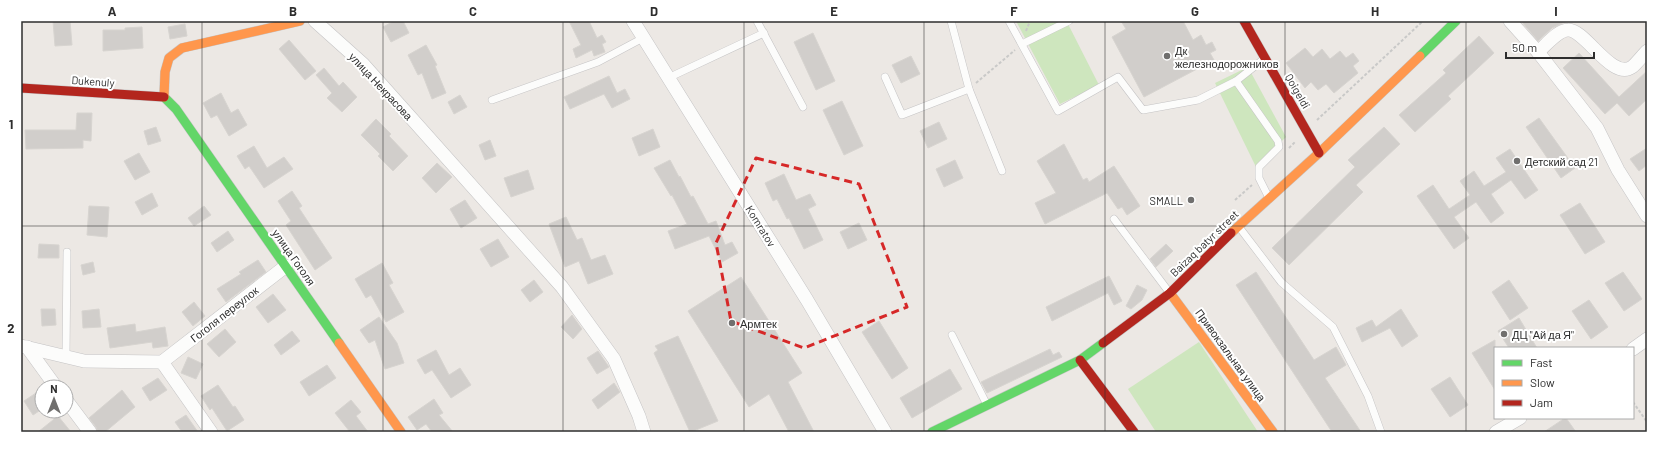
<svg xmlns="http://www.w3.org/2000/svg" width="1668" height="453" viewBox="0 0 1668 453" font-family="Barlow,sans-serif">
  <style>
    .green { fill: #cee6be }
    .building { fill: #d1cecb; stroke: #d7d4d0 }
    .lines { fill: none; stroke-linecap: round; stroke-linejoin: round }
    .lane-casing { stroke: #c5c4c5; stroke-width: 8 }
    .street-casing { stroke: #c5c4c5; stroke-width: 14 }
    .fast-casing { stroke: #c5c4c5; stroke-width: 10 }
    .slow-casing { stroke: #c5c4c5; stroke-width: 10 }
    .jam-casing { stroke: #c5c4c5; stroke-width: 10 }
    .path { stroke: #c9c9c8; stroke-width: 2; stroke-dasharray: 3 2; stroke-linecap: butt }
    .lane { stroke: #fcfcfb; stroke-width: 7 }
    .street { stroke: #fcfcfb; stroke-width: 13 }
    .fast { stroke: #63d668; stroke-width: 9 }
    .slow { stroke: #ff974d; stroke-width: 9 }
    .jam { stroke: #b3261e; stroke-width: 9 }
    .marked { fill: none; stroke: #d62828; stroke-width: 3; stroke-dasharray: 8 5; stroke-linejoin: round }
    .grid { fill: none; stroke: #2e2e2e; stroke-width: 1; stroke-opacity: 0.55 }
    .poi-dot { fill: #706f6e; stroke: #fff; stroke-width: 1.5 }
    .labels { text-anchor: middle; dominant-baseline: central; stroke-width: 4; stroke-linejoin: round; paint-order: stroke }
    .poi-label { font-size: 11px; fill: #2e2e2e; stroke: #fff; text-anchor: start }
    .street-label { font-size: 11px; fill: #2e2e2e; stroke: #fff }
    .neatline { fill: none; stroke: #2e2e2e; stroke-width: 1.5 }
    .grid-label { font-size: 13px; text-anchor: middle; font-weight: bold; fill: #2e2e2e }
  </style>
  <rect width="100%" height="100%" fill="#ece8e4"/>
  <g class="green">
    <path d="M1016,21H1075L1068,24L1099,85L1060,104Z"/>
    <path d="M1248,67L1286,137L1256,167L1215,83Z"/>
    <path d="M1199,342L1258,432H1156L1128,389Z"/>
  </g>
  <g class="building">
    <path d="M53,21H70L72,45L55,46Z"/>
    <path d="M394,21H403L409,33L391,42L383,27Z"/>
    <path d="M569,21H589L597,38L602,35L606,42L602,44L605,52L594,56L592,50L576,58L573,49L581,45Z"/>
    <path d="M1121,21H1183L1193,40L1201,35L1206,45L1212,42L1216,50L1210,53L1214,60L1144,97L1112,37L1126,29Z"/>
    <path d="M1521,21H1567L1552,28L1538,41Z"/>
    <path d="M185,24L187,36L170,39L168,27Z"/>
    <path d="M142,27L143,48L103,51V30H125V28Z"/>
    <path d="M813,33L835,81L816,90L794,42Z"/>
    <path d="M1479,36L1494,53L1448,96L1451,99L1415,132L1399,115L1446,73L1443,70Z"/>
    <path d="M289,40L316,71L305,80L279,49Z"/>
    <path d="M426,45L437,65L435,66L446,93L432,99L422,73L418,75L408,55Z"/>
    <path d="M1305,48L1313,57L1322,49L1330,59L1340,51L1346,58L1353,53L1359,61L1353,66L1358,73L1334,93L1326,84L1318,90L1311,82L1305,88L1286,63Z"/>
    <path d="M1579,53L1619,97L1647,71V99L1629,116L1617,103L1605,114L1563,68Z"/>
    <path d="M911,56L920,74L901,83L892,65Z"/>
    <path d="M324,68L339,86L343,82L357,97L342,112L327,98L332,93L316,75Z"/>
    <path d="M609,76L617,93L625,89L630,99L612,108L604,94L570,109L564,97Z"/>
    <path d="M221,93L231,113L238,109L247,125L229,136L217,115L211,118L203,103Z"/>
    <path d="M460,95L467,107L454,114L448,102Z"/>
    <path d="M842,101L863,146L844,155L823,110Z"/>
    <path d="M77,113H92L91,141L83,140V148L26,149L25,130H76Z"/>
    <path d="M1539,118L1575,168L1561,178L1526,127Z"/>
    <path d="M376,119L391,134L389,136L408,156L393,171L378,156L380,154L361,135Z"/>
    <path d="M939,122L947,139L928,148L920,131Z"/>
    <path d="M156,127L161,141L148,145L144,131Z"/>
    <path d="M1384,127L1400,144L1356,185L1363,192L1289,265L1272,248L1355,167L1348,160Z"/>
    <path d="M653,129L660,147L639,156L632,138Z"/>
    <path d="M490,140L496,156L485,160L479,145Z"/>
    <path d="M1064,144L1083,180L1087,178L1089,182L1114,166L1140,206L1127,215L1122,207L1118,209L1107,193L1045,224L1035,203L1056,193L1037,161Z"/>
    <path d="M254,146L267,168L284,157L293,169L264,188L249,166L245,169L237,156Z"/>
    <path d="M1647,148V165L1639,171L1630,159Z"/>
    <path d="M1510,149L1538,190L1525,199L1511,180L1491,194L1504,213L1491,223L1476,202L1454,217L1469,238L1454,249L1417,196L1433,185L1449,209L1470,195L1460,181L1474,171L1484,186L1506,172L1496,158Z"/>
    <path d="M139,153L150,172L135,180L124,161Z"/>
    <path d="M670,160L679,177L680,176L691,197L693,196L708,224L716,221L725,245L732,242L738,253L722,262L709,236L675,249L668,231L687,224L672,195L671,196L654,168Z"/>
    <path d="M955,160L963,178L944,187L936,169Z"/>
    <path d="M437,163L452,177L436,193L422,178Z"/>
    <path d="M528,170L534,189L511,197L504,178Z"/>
    <path d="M784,174L796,200L810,194L816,205L808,209L823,240L804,249L789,218L787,219L777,199L773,201L765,183Z"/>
    <path d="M292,191L302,206L299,208L332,258L315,270L286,225L291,221L278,201Z"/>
    <path d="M152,193L158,206L142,215L135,202Z"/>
    <path d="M465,200L477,218L461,228L450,209Z"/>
    <path d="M1580,203L1605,242L1585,254L1560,215Z"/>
    <path d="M89,206L109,207L107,237L87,235Z"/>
    <path d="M204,206L211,215L194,226L188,218Z"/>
    <path d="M566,217L577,240L582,238L591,260L605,255L613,274L588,284L579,261L565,267L549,224Z"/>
    <path d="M859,223L867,240L848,249L840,232Z"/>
    <path d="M228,231L234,240L217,252L211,243Z"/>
    <path d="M498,239L509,257L491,267L480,249Z"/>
    <path d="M39,244L59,245V258H38Z"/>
    <path d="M1166,244L1173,251L1156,267L1150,259Z"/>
    <path d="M258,260L266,272L226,302L217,289L241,274L239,272Z"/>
    <path d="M93,262L95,272L83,275L81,265Z"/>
    <path d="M382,263L393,283L389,285L404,312L386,322L371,295L366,298L355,279Z"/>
    <path d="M1256,272L1314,360L1336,347L1346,365L1325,378L1361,432H1332L1236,285Z"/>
    <path d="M1623,272L1642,299L1624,311L1605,283Z"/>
    <path d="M1109,276L1122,301L1114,305L1108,293L1052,321L1046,307Z"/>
    <path d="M741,277L802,373L788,382L814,432H789L769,394L749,407L688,311Z"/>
    <path d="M534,280L543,292L530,302L521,290Z"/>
    <path d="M1509,280L1528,308L1510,320L1492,292Z"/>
    <path d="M1137,285L1147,290L1142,300L1131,309L1126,306Z"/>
    <path d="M273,294L286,310L268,323L256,307Z"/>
    <path d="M1589,300L1608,327L1591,339L1572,311Z"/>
    <path d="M194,302L205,316L193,326L182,312Z"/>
    <path d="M41,309H55L56,325L42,326Z"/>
    <path d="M99,309L101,327L83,328L82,311Z"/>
    <path d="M1401,309L1418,336L1402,347L1390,328L1362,342L1356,328L1372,320L1376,327Z"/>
    <path d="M572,315L582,329L573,339L561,327Z"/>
    <path d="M379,317L397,343L404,363L385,369L375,340L369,343L360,330Z"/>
    <path d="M1519,318L1537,348H1509L1498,331Z"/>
    <path d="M879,321L908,368L892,379L862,332Z"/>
    <path d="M135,324L136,332L165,327L168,346L153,348L152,342L110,348L107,328Z"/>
    <path d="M225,329L236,342L219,357L207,344Z"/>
    <path d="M292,331L300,341L281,355L274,345Z"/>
    <path d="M678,336L718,421L691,432H690L654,353L658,350L655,346Z"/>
    <path d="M1495,340V390L1472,353Z"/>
    <path d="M1050,349L1053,355L1059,352L1062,357L987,393L981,382Z"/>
    <path d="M436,350L449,375L460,368L471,385L451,398L432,370L425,374L417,360Z"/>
    <path d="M598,351L609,367L597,374L587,358Z"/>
    <path d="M188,357L203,364L196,379L181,373Z"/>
    <path d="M327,365L336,378L309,396L300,382Z"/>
    <path d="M950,369L962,389L912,418L900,398Z"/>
    <path d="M1450,377L1468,405L1450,417L1431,389Z"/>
    <path d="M158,378L167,390L150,401L142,388Z"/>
    <path d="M614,383L620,392L598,409L592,400Z"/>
    <path d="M218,385L233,407L235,406L244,420L227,431L212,408L210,410L201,396Z"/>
    <path d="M42,389V409L33,415L24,401Z"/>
    <path d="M122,390L135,407L105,432H98L96,427L89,418Z"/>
    <path d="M434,399L443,413L439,415L453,432H432L426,424L417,430L408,417Z"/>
    <path d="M351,400L361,412L356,416L368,432H350L335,413Z"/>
    <path d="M186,415L198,432H182L175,422Z"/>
    <path d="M58,416L71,432H38Z"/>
    <path d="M1565,418H1566L1576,432H1544Z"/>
  </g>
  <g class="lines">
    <g class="lane-casing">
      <g id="lane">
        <path d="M757,21L803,107"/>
        <path d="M951,21L969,89L1002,171"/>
        <path d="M1009,21L1058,111L1118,77L1143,110L1198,100L1236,81L1278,141L1279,147L1259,167V178L1268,196"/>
        <path d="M1022,44L1069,21"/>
        <path d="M885,77L902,115L969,89"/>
        <path d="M668,78L764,33"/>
        <path d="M1236,81L1264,59"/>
        <path d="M492,100L598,62L643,38"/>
        <path d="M1114,219L1169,292"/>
        <path d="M1239,227L1281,282L1333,327L1368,396L1381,432"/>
        <path d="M952,335L987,405"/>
        <path d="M66,357L67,252"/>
      </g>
    </g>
    <g class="street-casing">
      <g id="street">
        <path d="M315,21L363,64L562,287L614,359L639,416L644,432"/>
        <path d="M633,21L807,300L885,432"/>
        <path d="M1510,21L1538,52L1597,128L1618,170L1647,216"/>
        <path d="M1538,52C1546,45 1558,30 1568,30C1585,29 1612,81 1632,67C1637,63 1642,56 1647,51"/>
        <path d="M21,346L84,361L162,362L286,266"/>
        <path d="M27,347L56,387"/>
        <path d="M1633,349L1647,339"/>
        <path d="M162,362L211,432"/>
        <path d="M66,400L90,432"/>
        <path d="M1496,432L1520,418"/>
      </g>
    </g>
    <g class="fast-casing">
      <g id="fast">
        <path d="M1420,56L1456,21"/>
        <path d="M164,97L176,109L339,343"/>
        <path d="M932,432L1080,360L1103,343"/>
      </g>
    </g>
    <g class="slow-casing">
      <g id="slow">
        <path d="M164,97L165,72L169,58L182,48L300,21"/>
        <path d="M1231,233L1319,153L1420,56"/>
        <path d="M1170,293L1273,432"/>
        <path d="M339,343L401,432"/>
      </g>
    </g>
    <g class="jam-casing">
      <g id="jam">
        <path d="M1244,21L1319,153"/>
        <path d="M21,88L164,97"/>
        <path d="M1103,343L1170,293L1231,233"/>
        <path d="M1080,360L1134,432"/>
      </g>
    </g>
    <g class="path">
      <path d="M1026,31L1030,21"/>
      <path d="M976,83L1015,50"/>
      <path d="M1317,120L1423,21"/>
      <path d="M1289,148L1296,141"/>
      <path d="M1235,200L1252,185"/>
      <path d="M1633,402L1647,422"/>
    </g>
    <use href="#lane" class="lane"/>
    <use href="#street" class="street"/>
    <use href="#fast" class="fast"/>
    <use href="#slow" class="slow"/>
    <use href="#jam" class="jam"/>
  </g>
  <path class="marked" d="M756,158L859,184L907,307L804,348L731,321L716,243Z"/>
  <path class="grid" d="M202,21V432M383,21V432M563,21V432M744,21V432M924,21V432M1105,21V432M1285,21V432M1466,21V432M21,226H1647"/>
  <g class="poi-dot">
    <circle cx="1167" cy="56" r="4"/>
    <circle cx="1517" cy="161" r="4"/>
    <circle cx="1191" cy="200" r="4"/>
    <circle cx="732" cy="323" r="4"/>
    <circle cx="1504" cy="334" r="4"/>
  </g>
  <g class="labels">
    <g class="poi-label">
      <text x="1175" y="50">Дк<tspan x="1175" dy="13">железнодорожников</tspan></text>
      <text x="1525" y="161">Детский сад 21</text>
      <text x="1183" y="200" text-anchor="end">SMALL</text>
      <text x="740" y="323">Армтек</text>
      <text x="1512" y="334">ДЦ "Ай да Я"</text>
    </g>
    <g class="street-label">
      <text transform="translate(93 81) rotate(4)">Dukenuly</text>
      <text transform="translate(381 86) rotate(47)">улица Некрасова</text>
      <text transform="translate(1298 91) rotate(60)">Qoigeldi</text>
      <text transform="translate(761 226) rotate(58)">Komratov</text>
      <text transform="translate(1204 243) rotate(-44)">Baizaq batyr street</text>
      <text transform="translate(294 257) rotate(55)">улица Гоголя</text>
      <text transform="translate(224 314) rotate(-38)">Гоголя переулок</text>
      <text transform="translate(1231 355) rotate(54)">Привокзальная улица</text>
    </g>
  </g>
  <rect width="1668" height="453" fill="none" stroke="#ffffff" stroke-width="44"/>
  <rect x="1494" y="347" width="140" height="72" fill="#ffffff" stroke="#ababab"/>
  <rect x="1502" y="360" width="20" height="6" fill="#63d668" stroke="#ababab"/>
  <text x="1530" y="367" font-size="12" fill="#2e2e2e">Fast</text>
  <rect x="1502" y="380" width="20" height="6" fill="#ff974d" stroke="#ababab"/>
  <text x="1530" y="387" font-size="12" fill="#2e2e2e">Slow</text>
  <rect x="1502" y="400" width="20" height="6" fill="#b3261e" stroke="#ababab"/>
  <text x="1530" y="407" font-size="12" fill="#2e2e2e">Jam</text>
  <g transform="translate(54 399)"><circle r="19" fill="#ffffff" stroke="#ababab"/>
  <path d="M0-3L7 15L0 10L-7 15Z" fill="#706f6e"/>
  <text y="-6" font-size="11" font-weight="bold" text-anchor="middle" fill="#2e2e2e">N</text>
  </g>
  <path d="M1506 52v6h88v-6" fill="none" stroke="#2e2e2e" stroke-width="2"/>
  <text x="1512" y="52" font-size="12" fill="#2e2e2e" stroke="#ffffff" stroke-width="3" paint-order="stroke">50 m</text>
  <rect x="22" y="22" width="1624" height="409" class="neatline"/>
  <g class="grid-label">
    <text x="112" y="16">A</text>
    <text x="293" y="16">B</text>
    <text x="473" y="16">C</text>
    <text x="654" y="16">D</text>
    <text x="834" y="16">E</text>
    <text x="1014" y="16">F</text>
    <text x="1195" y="16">G</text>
    <text x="1375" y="16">H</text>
    <text x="1556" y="16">I</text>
    <text x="11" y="129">1</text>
    <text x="11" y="333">2</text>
  </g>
</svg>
